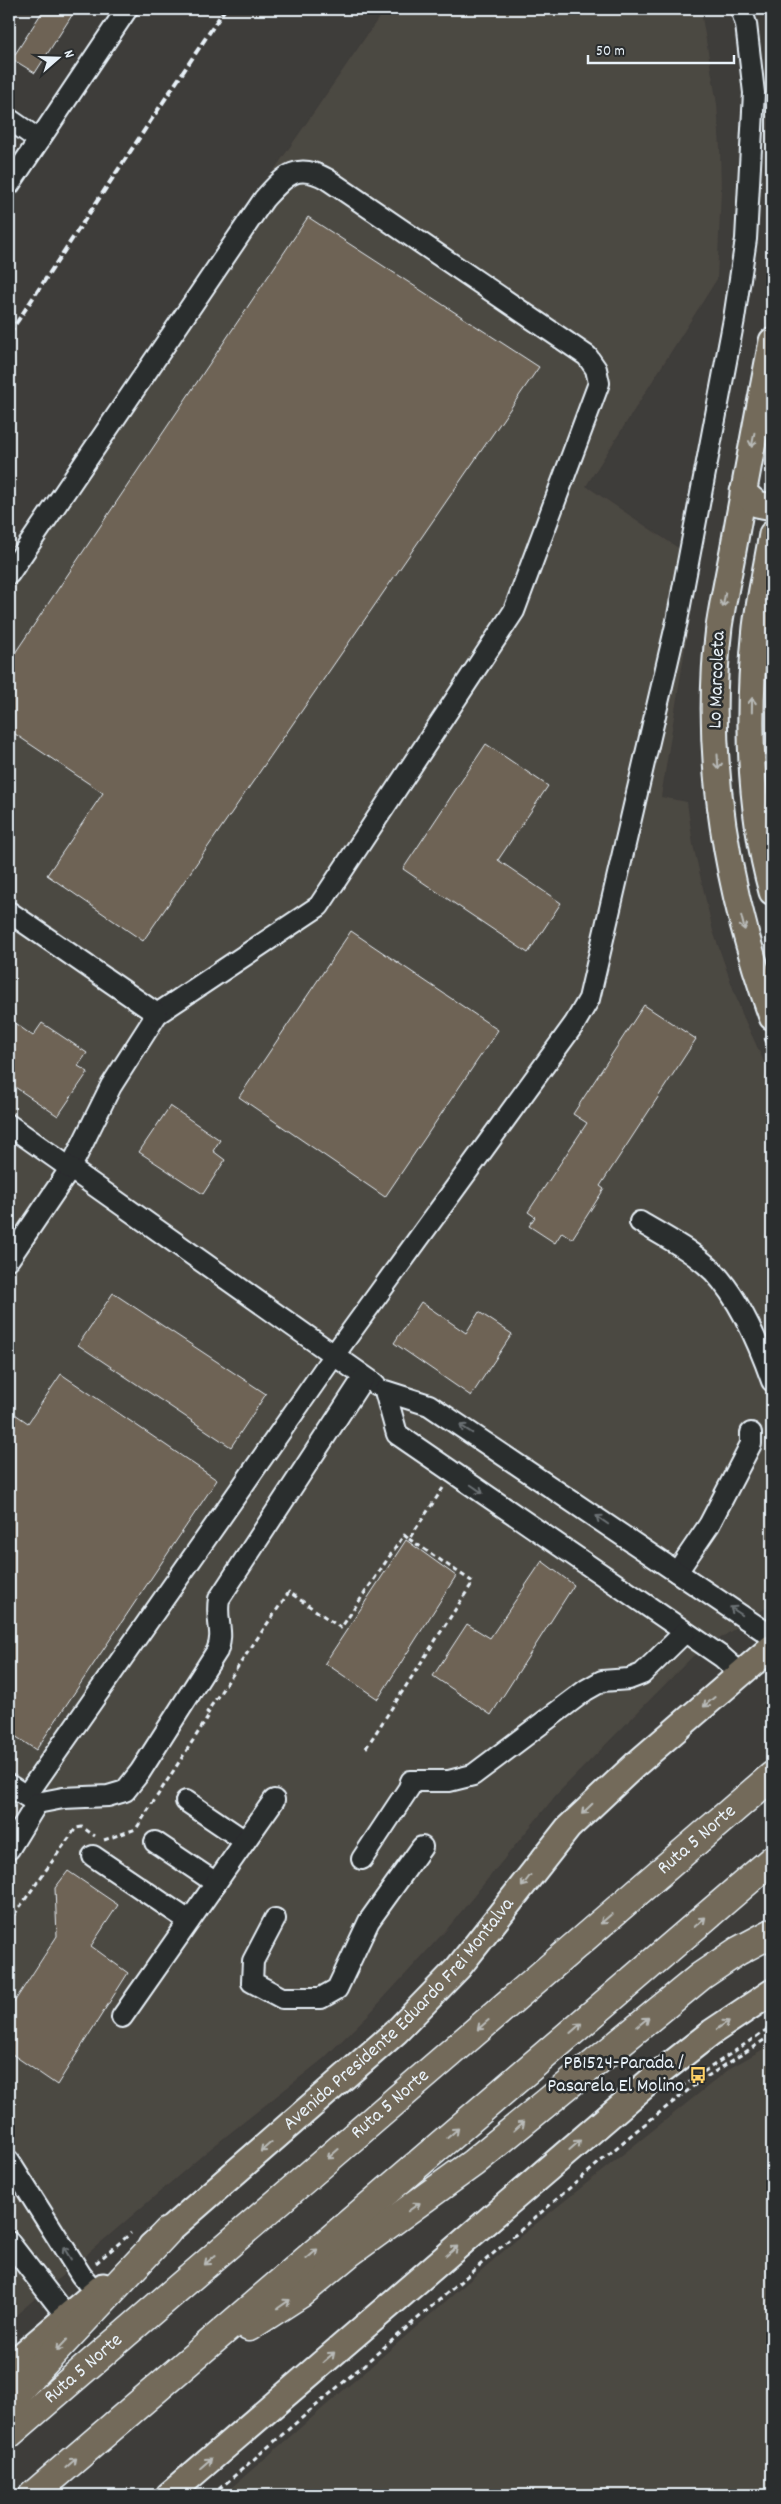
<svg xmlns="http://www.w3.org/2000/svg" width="781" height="2504" viewBox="0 0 781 2504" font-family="Dekko,sans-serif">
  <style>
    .built { fill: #4c4842 }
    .building { fill: #6e6355; stroke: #e8f1f8 }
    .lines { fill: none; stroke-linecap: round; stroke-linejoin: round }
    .minor-casing { stroke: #e8f1f8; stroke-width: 24 }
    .major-casing { stroke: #e8f1f8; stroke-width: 29 }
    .highway-casing { stroke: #e8f1f8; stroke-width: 31 }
    .path { stroke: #e8f1f8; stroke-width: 3; stroke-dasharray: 5 4; stroke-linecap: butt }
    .minor { stroke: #2a2d2e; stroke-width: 20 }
    .major { stroke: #736b5a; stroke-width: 25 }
    .highway { stroke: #736b5a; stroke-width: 28 }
    .rail { stroke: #e8f1f8; stroke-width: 4; stroke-dasharray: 8 4; stroke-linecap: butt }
    .oneway { stroke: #b9bbb9 }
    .oneway2 { stroke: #6c7275 }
    .labels { text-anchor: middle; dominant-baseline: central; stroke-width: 5; stroke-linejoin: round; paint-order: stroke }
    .street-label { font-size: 20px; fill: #e8f1f8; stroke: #2a2d2e }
    .poi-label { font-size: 20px; fill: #e8f1f8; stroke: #2a2d2e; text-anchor: end }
  </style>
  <rect width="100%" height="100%" fill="#3e3d3a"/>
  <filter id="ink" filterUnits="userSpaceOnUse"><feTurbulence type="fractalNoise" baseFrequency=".02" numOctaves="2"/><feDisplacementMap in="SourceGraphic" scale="10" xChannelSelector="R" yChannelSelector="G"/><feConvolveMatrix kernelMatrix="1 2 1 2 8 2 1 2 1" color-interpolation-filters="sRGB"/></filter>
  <g filter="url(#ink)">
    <g class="built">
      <path d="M385,9H700L702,17L717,104L720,148L721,191L717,279L586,486L699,562L661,797L687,802L693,845L713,931L742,1014L772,1079V1604L692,1657L556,1795L447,1929L369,2014L323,2059L205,2153L9,2321V555Z"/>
      <path d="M772,2044V2495H223L522,2235L732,2067Z"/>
    </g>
    <g class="building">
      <path d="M44,9H76L35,73L12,59Z"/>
      <path d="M308,217L539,367L143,941L47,875L103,793L9,730V662Z"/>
      <path d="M486,744L548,786L498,860L561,903L528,953L403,869Z"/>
      <path d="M351,931L498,1030L385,1197L239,1097Z"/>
      <path d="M644,1005L696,1039L600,1186L604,1189L572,1239L562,1232L555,1243L529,1226L535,1217L528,1212L587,1123L573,1114Z"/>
      <path d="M9,1019L33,1036L42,1023L87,1053L78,1066L88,1072L58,1116L9,1083Z"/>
      <path d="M170,1106L220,1140L213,1151L225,1160L203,1194L139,1152Z"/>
      <path d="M113,1293L266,1394L231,1447L78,1345Z"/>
      <path d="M421,1302L466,1333L479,1312L512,1334L471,1396L394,1343Z"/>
      <path d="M61,1374L217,1480L36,1750L9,1732V1410L28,1423Z"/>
      <path d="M406,1540L456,1576L378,1699L325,1663Z"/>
      <path d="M542,1561L574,1585L491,1715L433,1676L467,1624L490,1638Z"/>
      <path d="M68,1871L118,1905L91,1946L128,1973L57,2085L9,2052V2010L57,1936L55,1888Z"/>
    </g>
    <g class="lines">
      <g class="minor-casing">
        <g id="minor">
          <path d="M9,119L39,140"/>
          <path d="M9,185L127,9"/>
          <path d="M9,574L264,199C285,176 296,162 327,179L587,356L596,369L599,383L514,611L319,906L157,1014L111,1086L70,1169L9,1259"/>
          <path d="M9,912L157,1014"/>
          <path d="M9,1125L375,1384"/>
          <path d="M640,1222C665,1237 693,1251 714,1272C741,1301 759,1344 772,1381"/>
          <path d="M677,1572L709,1525L751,1444V1433"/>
          <path d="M741,1674L722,1657L397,1434L385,1391L429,1405L767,1633L772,1642"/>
          <path d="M9,1785L37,1803L63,1798L108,1796L125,1791L140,1772L217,1651C225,1632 215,1621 219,1599L364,1377"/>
          <path d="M26,1796L334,1355L575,1023L589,999L677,621L734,319L746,239L754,93L746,24L741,9"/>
          <path d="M186,1801L245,1841"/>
          <path d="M155,1842L216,1883"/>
          <path d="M9,1849L37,1803"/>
          <path d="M93,1856L189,1921"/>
          <path d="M362,1859L409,1788L411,1781H449L473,1775L586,1690L602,1681L629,1679L642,1674L685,1632"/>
          <path d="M275,1919L253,1961L252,1982L282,1998H321L337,1989L369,1921L422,1847"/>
          <path d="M122,2017L274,1800"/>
          <path d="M9,2161L81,2275L95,2292"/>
          <path d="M9,2242L66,2316"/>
        </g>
      </g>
      <g class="major-casing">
        <g id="major">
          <path d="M772,341C759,409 746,477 734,545C729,573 723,600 719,627C703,758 728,895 772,1017"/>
          <path d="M743,492L757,504L772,507"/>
          <path d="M772,534C767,565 760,596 756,627C747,714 749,808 772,892"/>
          <path id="s1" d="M151,2246L397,2031L458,1968L568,1828L635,1765L772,1647"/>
          <path d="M9,2366L103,2286"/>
          <path d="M169,2495L657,2075L712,2032L772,1992"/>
        </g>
      </g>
      <g class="highway-casing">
        <g id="highway">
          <path d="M249,2327L300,2294L349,2253L473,2163L701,1976L738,1951L772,1933"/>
          <path d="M9,2400L167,2232"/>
          <path id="s2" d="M9,2434L772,1776"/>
          <path d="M33,2495L772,1860"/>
        </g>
      </g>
      <g class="path">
        <path d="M771,9L772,16"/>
        <path d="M768,226L772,202"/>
        <path d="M765,1038L772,1055"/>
        <path d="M366,1748L473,1582L409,1539"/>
        <path d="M104,1840L136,1829L210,1714L207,1712L289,1592L341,1628L404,1535L409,1539L443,1488"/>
        <path d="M9,1922L76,1828L82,1827L95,1836"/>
        <path d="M681,2087L772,2026"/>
        <path d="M96,2263L131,2233"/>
        <path d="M212,2495L636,2131L700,2081L772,2035"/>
      </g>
      <use href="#minor" class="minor"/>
      <use href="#major" class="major"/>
      <use href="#highway" class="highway"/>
      <path class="rail" d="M9,334L225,9"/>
    </g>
    <defs><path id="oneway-shaft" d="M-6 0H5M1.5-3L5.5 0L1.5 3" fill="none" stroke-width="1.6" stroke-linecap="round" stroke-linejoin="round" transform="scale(1.25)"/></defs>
    <g class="oneway">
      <use href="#oneway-shaft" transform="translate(753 440) rotate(101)"/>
      <use href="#oneway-shaft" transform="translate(724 600) rotate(100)"/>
      <use href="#oneway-shaft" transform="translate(752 705) rotate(-89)"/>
      <use href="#oneway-shaft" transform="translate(718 762) rotate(86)"/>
      <use href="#oneway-shaft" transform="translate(743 923) rotate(76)"/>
      <use href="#oneway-shaft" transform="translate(709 1702) rotate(139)"/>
      <use href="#oneway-shaft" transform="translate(587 1809) rotate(136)"/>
      <use href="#oneway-shaft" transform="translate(526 1881) rotate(127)"/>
      <use href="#oneway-shaft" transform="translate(606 1919) rotate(139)"/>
      <use href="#oneway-shaft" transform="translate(700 1922) rotate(-41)"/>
      <use href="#oneway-shaft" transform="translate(643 2022) rotate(-39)"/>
      <use href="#oneway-shaft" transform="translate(483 2025) rotate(139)"/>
      <use href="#oneway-shaft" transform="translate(723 2025) rotate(-34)"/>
      <use href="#oneway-shaft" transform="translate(576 2028) rotate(-41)"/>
      <use href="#oneway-shaft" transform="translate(519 2126) rotate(-41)"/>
      <use href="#oneway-shaft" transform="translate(453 2133) rotate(-41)"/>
      <use href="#oneway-shaft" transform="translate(575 2145) rotate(-41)"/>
      <use href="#oneway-shaft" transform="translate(266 2147) rotate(139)"/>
      <use href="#oneway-shaft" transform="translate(333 2154) rotate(139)"/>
      <use href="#oneway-shaft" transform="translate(414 2207) rotate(-35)"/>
      <use href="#oneway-shaft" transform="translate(452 2251) rotate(-40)"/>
      <use href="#oneway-shaft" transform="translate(312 2254) rotate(-41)"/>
      <use href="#oneway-shaft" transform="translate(210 2260) rotate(139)"/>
      <use href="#oneway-shaft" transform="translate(284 2304) rotate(-35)"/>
      <use href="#oneway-shaft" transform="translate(62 2345) rotate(133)"/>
      <use href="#oneway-shaft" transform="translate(329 2357) rotate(-41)"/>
      <use href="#oneway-shaft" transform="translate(71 2463) rotate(-41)"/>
      <use href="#oneway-shaft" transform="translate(206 2463) rotate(-41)"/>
    </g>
    <g class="oneway2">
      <use href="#oneway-shaft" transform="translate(466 1429) rotate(-147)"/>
      <use href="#oneway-shaft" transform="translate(477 1489) rotate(35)"/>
      <use href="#oneway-shaft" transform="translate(602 1520) rotate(-145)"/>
      <use href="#oneway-shaft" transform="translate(736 1611) rotate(-146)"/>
      <use href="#oneway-shaft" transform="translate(67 2253) rotate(-122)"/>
    </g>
  </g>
  <defs>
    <g id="bus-bare" transform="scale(1.35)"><path d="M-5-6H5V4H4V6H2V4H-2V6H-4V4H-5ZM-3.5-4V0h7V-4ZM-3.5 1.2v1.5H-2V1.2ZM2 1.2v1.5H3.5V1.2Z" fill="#ffd166" stroke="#2a2d2e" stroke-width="2.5" paint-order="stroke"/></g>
  </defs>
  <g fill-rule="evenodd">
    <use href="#bus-bare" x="698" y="2075"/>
  </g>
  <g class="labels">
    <g class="street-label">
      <text transform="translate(718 680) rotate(-88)">Lo Marcoleta</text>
      <text stroke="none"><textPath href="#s2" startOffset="909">Ruta 5 Norte</textPath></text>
      <text stroke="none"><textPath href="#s1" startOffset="340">Avenida Presidente Eduardo Frei Montalva</textPath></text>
      <text stroke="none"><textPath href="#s2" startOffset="504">Ruta 5 Norte</textPath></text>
      <text stroke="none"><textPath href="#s2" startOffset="99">Ruta 5 Norte</textPath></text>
    </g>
    <g class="poi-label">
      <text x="684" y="2064">PB1524-Parada /<tspan x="684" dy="23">Pasarela El Molino</tspan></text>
    </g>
  </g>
  <rect width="781" height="2504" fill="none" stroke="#2a2d2e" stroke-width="30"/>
  <rect x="15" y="15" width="751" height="2474" fill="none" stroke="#e8f1f8" stroke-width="2" filter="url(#ink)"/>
  <g transform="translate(58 58) rotate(70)" stroke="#2a2d2e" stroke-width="4" paint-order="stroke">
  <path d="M0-4L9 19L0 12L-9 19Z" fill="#e8f1f8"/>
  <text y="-8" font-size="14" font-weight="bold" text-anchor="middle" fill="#e8f1f8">N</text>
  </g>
  <path d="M588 55v8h146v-8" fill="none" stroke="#e8f1f8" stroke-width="2.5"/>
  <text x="596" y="55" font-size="15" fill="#e8f1f8" stroke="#2a2d2e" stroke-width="4" paint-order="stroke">50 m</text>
</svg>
